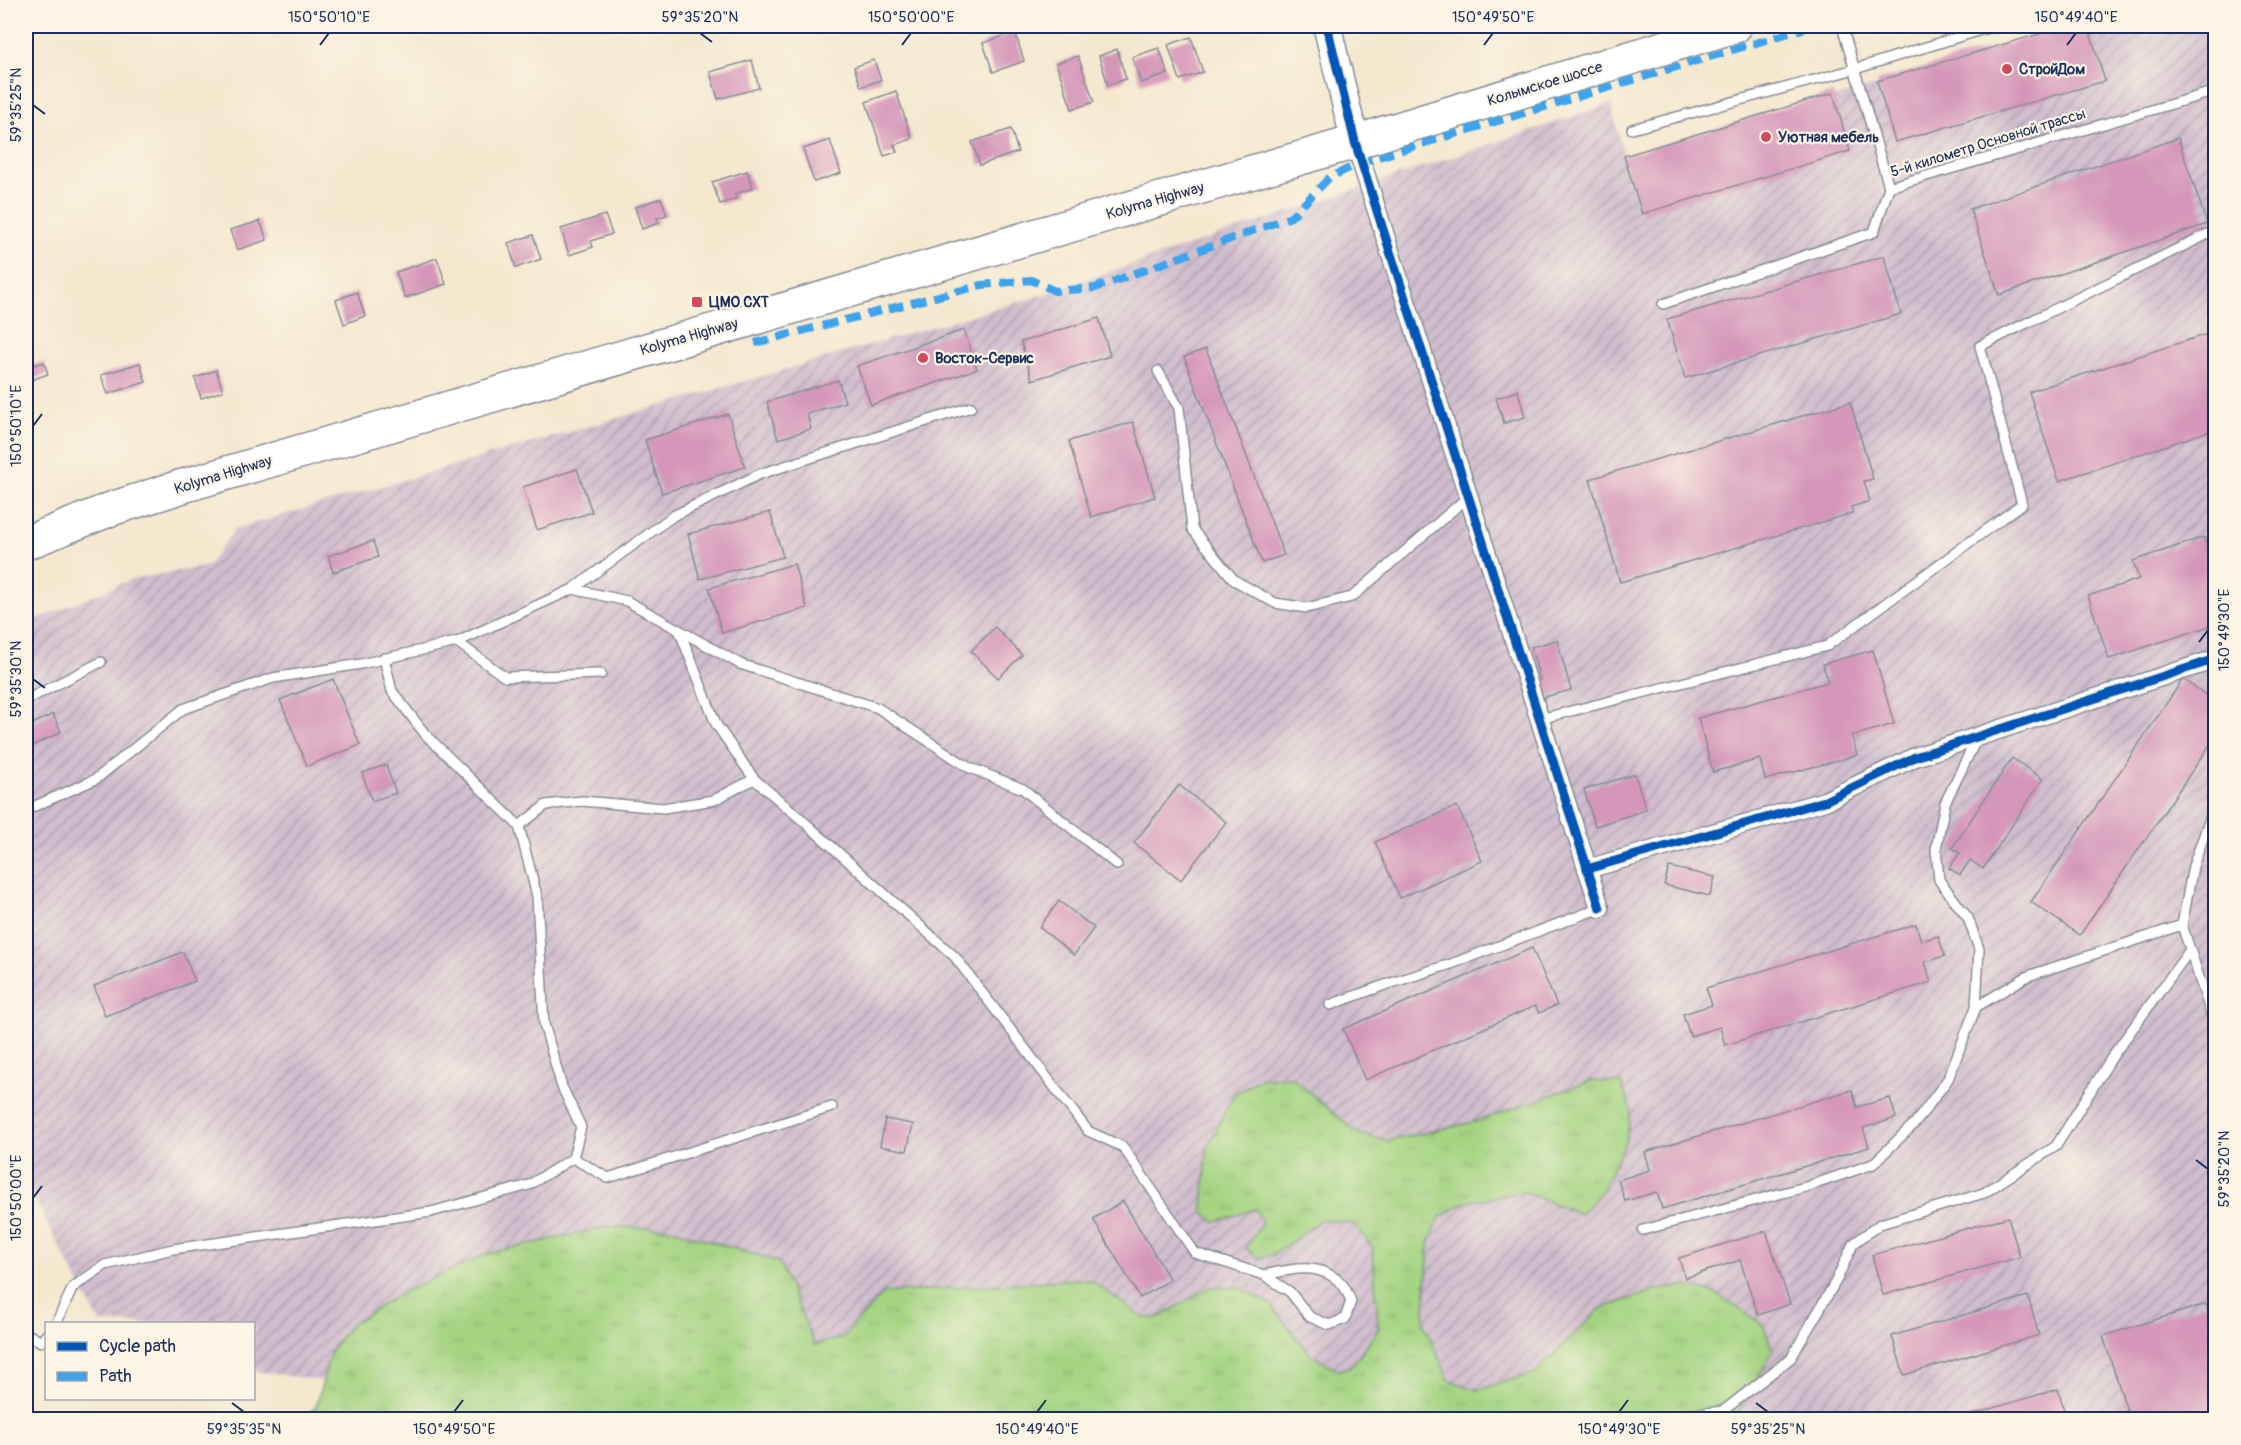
<svg xmlns="http://www.w3.org/2000/svg" width="2241" height="1445" viewBox="0 0 2241 1445" font-family="Pangolin,sans-serif">
  <style>
    .industrial { fill: url(#industrial-furrows) }
    .grass { fill: url(#grass-tufts); stroke: #608270; stroke-width: 1.5 }
    .building { fill: #d597b9 }
    .lines { fill: none; stroke-linecap: round; stroke-linejoin: round }
    .lane-casing { stroke: #888c96; stroke-width: 12 }
    .street-casing { stroke: #888c96; stroke-width: 21 }
    .secondary-casing { stroke: #888c96; stroke-width: 30 }
    .highway-casing { stroke: #888c96; stroke-width: 36 }
    .lane { stroke: #fff; stroke-width: 9 }
    .street { stroke: #fff; stroke-width: 18 }
    .secondary { stroke: #fff; stroke-width: 27 }
    .highway { stroke: #fff; stroke-width: 33 }
    .quiet { stroke: #3da3ed; stroke-width: 8; stroke-dasharray: 15 8; stroke-linecap: butt }
    .cycleway-casing { stroke: #fcf5e5; stroke-width: 13 }
    .cycleway { stroke: #0057b8; stroke-width: 9 }
    .ticks { fill: none; stroke: #1b2f5e; stroke-width: 2 }
    .poi-dot { fill: #d1495b; stroke: #fcf5e5; stroke-width: 2 }
    .labels { text-anchor: middle; dominant-baseline: central; stroke-width: 4.5; stroke-linejoin: round; paint-order: stroke }
    .poi-label { font-size: 15px; font-weight: bold; fill: #1b2f5e; stroke: #fcf5e5; text-anchor: start }
    .street-label { font-size: 15px; fill: #1b2f5e; stroke: #fcf5e5 }
    .neatline { fill: none; stroke: #1b2f5e; stroke-width: 2 }
    .ticks-label { font-size: 15px; text-anchor: middle; fill: #1b2f5e }
  </style>
  <defs>
    <pattern id="industrial-furrows" width="10" height="10" patternUnits="userSpaceOnUse" patternTransform="scale(1.5)"><rect width="10" height="10" fill="#d0bdcd"/><path d="M-1 1l2-2M0 10L10 0M9 11l2-2" fill="none" stroke="#a89aaa"/></pattern>
    <pattern id="grass-tufts" width="24" height="20" patternUnits="userSpaceOnUse" patternTransform="scale(1.5)"><rect width="24" height="20" fill="#a5d482"/><path d="M3 7l-1-3M5 7V3M7 7l1-3M15 17l-1-3M17 17v-4M19 17l1-3" fill="none" stroke="#8db673"/></pattern>
  </defs>
  <rect width="100%" height="100%" fill="#fcf5e5"/>
  <filter id="ink" filterUnits="userSpaceOnUse"><feTurbulence type="fractalNoise" baseFrequency=".0167" numOctaves="2"/><feDisplacementMap in="SourceGraphic" scale="12" xChannelSelector="R" yChannelSelector="G"/><feConvolveMatrix kernelMatrix="1 2 1 2 8 2 1 2 1" color-interpolation-filters="sRGB"/></filter>
  <filter id="wash" filterUnits="userSpaceOnUse"><feTurbulence type="fractalNoise" baseFrequency=".008" numOctaves="4" result="noise"/><feDisplacementMap in="SourceGraphic" scale="24" xChannelSelector="R" yChannelSelector="G"/><feGaussianBlur stdDeviation="1.35" result="paint"/><feColorMatrix in="noise" values="0 0 0 0 0 0 0 0 0 0 0 0 0 0 0 0 0 1.4 0 .05"/><feComposite in="paint" operator="in"/></filter>
  <g filter="url(#wash)">
    <rect width="100%" height="100%" fill="#f4e8cf"/>
    <path class="industrial" d="M2093,26H2215V1419L603,1420L254,1371V1324L100,1323L26,1183V627L38,619L132,579L208,566L235,529L1032,298L1611,104L1624,156Z"/>
    <path class="grass" d="M1291,1077L1359,1134L1388,1141L1478,1121L1591,1081L1621,1083L1631,1111L1626,1141L1600,1193L1581,1214L1524,1192L1466,1202L1440,1217L1429,1243L1424,1324L1449,1380L1477,1390L1535,1373L1600,1309L1656,1290L1686,1286L1715,1293L1763,1325L1773,1351L1734,1420H298L316,1407L331,1350L350,1325L403,1292L489,1253L608,1227L668,1228L779,1262L815,1345L843,1337L884,1293L1075,1279L1092,1281L1144,1318H1158L1210,1287L1241,1288L1270,1304L1311,1355L1339,1370L1353,1365L1378,1329L1373,1248L1354,1224L1322,1219L1273,1255L1258,1258L1246,1248L1262,1223L1256,1209L1214,1222L1203,1211L1207,1148L1234,1094L1261,1078Z"/>
    <g id="blocks">
      <g class="building">
        <path d="M2067,26H2088L2105,81L1895,142L1877,81Z"/>
        <path d="M1015,32L1024,61L993,72L983,43Z"/>
        <path d="M1191,37L1203,72L1180,80L1168,45Z"/>
        <path d="M1159,48L1168,74L1141,83L1132,57Z"/>
        <path d="M1117,49L1126,79L1108,85L1099,56Z"/>
        <path d="M1078,56L1094,102L1072,109L1056,63Z"/>
        <path d="M752,60L759,88L718,99L710,72Z"/>
        <path d="M874,60L881,80L861,87L854,67Z"/>
        <path d="M896,91L912,139L894,145L897,152L884,156L866,102Z"/>
        <path d="M1833,93L1850,151L1642,214L1624,156Z"/>
        <path d="M1011,129L1018,152L980,165L972,142Z"/>
        <path d="M2178,138L2207,224L1999,295L1970,209Z"/>
        <path d="M830,140L841,173L814,182L803,149Z"/>
        <path d="M747,171L753,188L735,194L736,199L720,204L712,182Z"/>
        <path d="M661,198L667,215L657,218L659,223L642,229L635,207Z"/>
        <path d="M605,215L612,234L591,241L593,247L569,255L561,229Z"/>
        <path d="M260,221L267,240L237,250L230,230Z"/>
        <path d="M533,235L541,259L516,268L508,243Z"/>
        <path d="M1884,256L1901,314L1685,378L1667,319Z"/>
        <path d="M437,258L446,284L405,298L396,272Z"/>
        <path d="M357,292L365,316L344,324L336,300Z"/>
        <path d="M1099,318L1110,356L1032,380L1021,342Z"/>
        <path d="M964,330L977,369L871,405L857,366Z"/>
        <path d="M2216,331V429L2059,481L2029,392Z"/>
        <path d="M1206,349L1284,555L1262,563L1184,357Z"/>
        <path d="M31,353L34,365L44,362L48,374L26,382V355Z"/>
        <path d="M140,363L146,382L108,394L101,375Z"/>
        <path d="M216,370L223,391L201,398L195,378Z"/>
        <path d="M838,380L845,402L807,414L811,429L778,439L767,402Z"/>
        <path d="M1518,391L1525,417L1504,423L1496,398Z"/>
        <path d="M1850,402L1873,479L1864,481L1870,501L1851,507L1853,513L1620,582L1590,479Z"/>
        <path d="M728,414L745,467L662,493L645,440Z"/>
        <path d="M1133,422L1155,497L1091,517L1069,441Z"/>
        <path d="M577,469L592,512L537,530L523,487Z"/>
        <path d="M770,512L783,557L700,579L688,534Z"/>
        <path d="M2204,537L2210,555L2216,553V624L2109,659L2088,596L2139,579L2133,561Z"/>
        <path d="M373,541L378,557L333,572L328,556Z"/>
        <path d="M794,564L807,608L722,633L709,588Z"/>
        <path d="M995,627L1022,655L998,678L971,651Z"/>
        <path d="M1557,640L1571,690L1537,699L1533,682L1540,680L1531,647Z"/>
        <path d="M1873,650L1894,724L1852,736L1857,755L1765,780L1760,759L1713,772L1698,718L1828,682L1823,664Z"/>
        <path d="M333,679L360,745L307,766L280,700Z"/>
        <path d="M2183,679L2216,702V736L2080,935L2031,902Z"/>
        <path d="M53,714L61,732L26,749V727Z"/>
        <path d="M2012,758L2043,779L1983,869L1970,860L1960,875L1949,868L1960,853L1952,848Z"/>
        <path d="M386,765L396,793L372,801L362,773Z"/>
        <path d="M1635,774L1646,810L1595,826L1584,790Z"/>
        <path d="M1179,785L1226,822L1181,880L1134,843Z"/>
        <path d="M1457,806L1482,861L1400,898L1375,842Z"/>
        <path d="M1669,867L1715,877L1710,896L1664,885Z"/>
        <path d="M1059,901L1094,928L1074,955L1039,927Z"/>
        <path d="M1916,924L1921,941L1938,936L1945,956L1925,962L1931,982L1725,1045L1720,1027L1690,1036L1683,1014L1712,1005L1706,988Z"/>
        <path d="M1532,948L1557,1005L1539,1013L1535,1006L1365,1080L1343,1029Z"/>
        <path d="M183,952L195,981L105,1016L94,986Z"/>
        <path d="M1852,1090L1857,1107L1890,1098L1896,1118L1863,1128L1869,1147L1662,1209L1657,1192L1625,1201L1618,1180L1650,1170L1645,1152Z"/>
        <path d="M885,1119L913,1124L907,1151L880,1146Z"/>
        <path d="M1123,1201L1170,1280L1140,1298L1093,1219Z"/>
        <path d="M2008,1217L2020,1257L1883,1295L1872,1255Z"/>
        <path d="M1766,1231L1790,1304L1758,1315L1740,1260L1685,1278L1679,1258Z"/>
        <path d="M2028,1296L2039,1335L1904,1375L1892,1336Z"/>
        <path d="M2206,1304L2212,1321L2216,1320V1420H2130L2103,1336Z"/>
        <path d="M2058,1389L2067,1420H1957V1419Z"/>
      </g>
    </g>
  </g>
  <g filter="url(#ink)">
    <use href="#blocks" fill-opacity="0" stroke="#888c96" stroke-width="1.5"/>
    <g class="lines">
      <g class="lane-casing">
        <g id="lane">
          <path d="M1842,26L1889,187"/>
          <path d="M1632,129L1855,69L1994,26"/>
          <path d="M1663,304L1874,232L1889,187L2216,91"/>
          <path d="M1158,371L1179,408L1192,529L1234,580L1275,603L1307,608L1352,597L1469,496"/>
          <path d="M573,589L673,516L760,474L971,407"/>
          <path d="M680,632L716,724L754,779L801,819L955,957L1088,1131L1123,1147L1195,1253L1264,1275L1290,1292L1310,1317L1329,1325L1345,1319L1351,1301C1348,1295 1346,1288 1342,1284C1320,1261 1290,1269 1264,1275"/>
          <path d="M457,642L505,677L601,674"/>
          <path d="M26,700L101,662"/>
          <path d="M1540,719L1827,646L2022,504L1980,346L2216,230"/>
          <path d="M2216,802L2193,866L2182,925L2216,1029"/>
          <path d="M26,810L96,779L183,709L273,678L361,664L457,642L573,589L627,601L740,664L878,708L968,767L1023,789L1117,865"/>
          <path d="M519,826L546,805L582,801L663,808L714,800L754,779"/>
          <path d="M1330,1005L1382,986L1451,964L1600,908"/>
          <path d="M1976,1007L2028,976L2182,925"/>
          <path d="M573,1158L608,1178L832,1107"/>
          <path d="M1643,1230L1809,1186L1873,1164L1916,1122L1948,1079L1976,1007L1979,949L1968,918L1939,880L1936,849L1945,803L1977,738"/>
          <path d="M56,1324L73,1287L105,1265L173,1249L431,1212L529,1185L573,1158L581,1127L562,1087L544,1024L537,896L519,826L425,734L392,691L384,658"/>
          <path d="M26,1333L41,1342L46,1335"/>
          <path d="M1673,1420L1679,1416L1723,1411L1791,1358L1836,1281L1853,1244L1880,1224L1984,1193L2056,1146L2114,1054L2190,950"/>
        </g>
      </g>
      <g class="street-casing">
        <g id="street">
          <path d="M1355,142L1600,908"/>
          <path d="M1587,869L1825,801L1915,757L2216,659"/>
        </g>
      </g>
      <g class="secondary-casing">
        <path id="secondary" d="M1327,26L1355,142"/>
      </g>
      <g class="highway-casing">
        <path id="highway" d="M26,543L111,509L183,486L1355,142L1735,26"/>
      </g>
      <use href="#lane" class="lane"/>
      <use href="#street" class="street"/>
      <use href="#secondary" class="secondary"/>
      <use href="#highway" class="highway"/>
      <path class="quiet" d="M755,343L982,285L1031,280L1055,291L1095,288L1291,217L1329,178L1362,162L1812,26"/>
      <g class="cycleway-casing">
        <g id="cycleway">
          <path d="M1327,26L1355,142L1600,908"/>
          <path d="M1587,869L1825,801L1915,757L2216,659"/>
        </g>
      </g>
      <use href="#cycleway" class="cycleway"/>
    </g>
  </g>
  <path class="ticks" d="M700,33L712,42M320,45L329,33M902,45L911,33M1484,45L1493,33M2067,45L2076,33M33,105L45,114M33,426L42,414M2199,642L2208,630M33,679L45,688M2196,1160L2208,1169M33,1198L42,1186M232,1403L244,1412M1756,1403L1768,1412M454,1412L463,1400M1037,1412L1046,1400M1619,1412L1628,1400"/>
  <g class="poi-dot">
    <circle cx="2007" cy="69" r="6"/>
    <circle cx="1766" cy="137" r="6"/>
    <rect x="691" y="296" width="12" height="12" rx="3"/>
    <circle cx="923" cy="358" r="6"/>
  </g>
  <g class="labels">
    <g class="poi-label">
      <text x="2019" y="69">СтройДом</text>
      <text x="1778" y="137">Уютная мебель</text>
      <text x="709" y="302">ЦМО СХТ</text>
      <text x="935" y="358">Восток-Сервис</text>
    </g>
    <g class="street-label">
      <text transform="translate(1545 84) rotate(-17)">Колымское шоссе</text>
      <text transform="translate(1988 143) rotate(-17)">5-й километр Основной трассы</text>
      <text transform="translate(1155 201) rotate(-16)">Kolyma Highway</text>
      <text transform="translate(689 337) rotate(-16)">Kolyma Highway</text>
      <text transform="translate(223 475) rotate(-17)">Kolyma Highway</text>
    </g>
  </g>
  <rect width="2241" height="1445" fill="none" stroke="#fcf5e5" stroke-width="66"/>
  <rect x="45" y="1322" width="210" height="78" fill="#fcf5e5" stroke="#a2a6af" stroke-width="1.5"/>
  <rect x="57" y="1342" width="30" height="9" fill="#0057b8" stroke="#a2a6af" stroke-width="1.5"/>
  <text x="99" y="1352" font-size="18" fill="#1b2f5e">Cycle path</text>
  <rect x="57" y="1372" width="30" height="9" fill="#3da3ed" stroke="#a2a6af" stroke-width="1.5"/>
  <text x="99" y="1382" font-size="18" fill="#1b2f5e">Path</text>
  <rect x="33" y="33" width="2175" height="1379" class="neatline"/>
  <g class="ticks-label">
    <text x="329" y="22">150°50'10"E</text>
    <text x="700" y="22">59°35'20"N</text>
    <text x="911" y="22">150°50'00"E</text>
    <text x="1493" y="22">150°49'50"E</text>
    <text x="2076" y="22">150°49'40"E</text>
    <text transform="translate(16 105) rotate(-90)" y="5">59°35'25"N</text>
    <text transform="translate(16 426) rotate(-90)" y="5">150°50'10"E</text>
    <text transform="translate(2224 630) rotate(-90)" y="5">150°49'30"E</text>
    <text transform="translate(16 679) rotate(-90)" y="5">59°35'30"N</text>
    <text transform="translate(2224 1169) rotate(-90)" y="5">59°35'20"N</text>
    <text transform="translate(16 1198) rotate(-90)" y="5">150°50'00"E</text>
    <text x="244" y="1434">59°35'35"N</text>
    <text x="454" y="1434">150°49'50"E</text>
    <text x="1037" y="1434">150°49'40"E</text>
    <text x="1619" y="1434">150°49'30"E</text>
    <text x="1768" y="1434">59°35'25"N</text>
  </g>
</svg>
